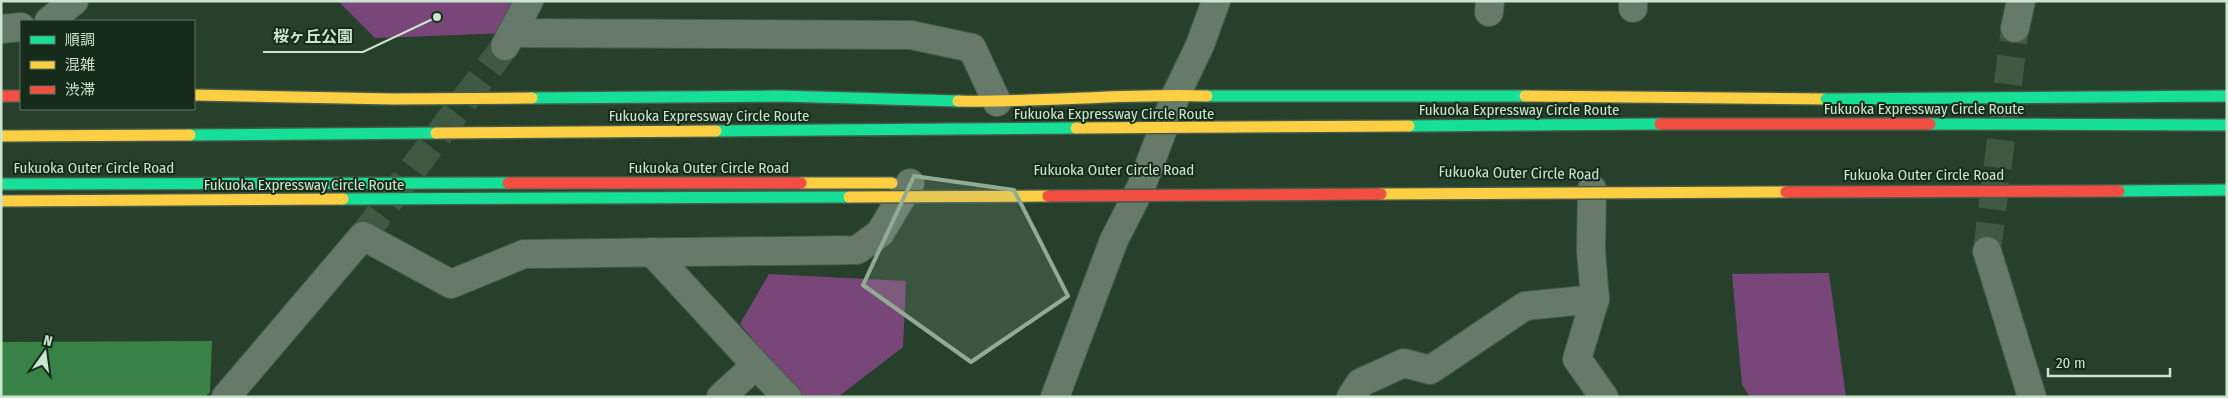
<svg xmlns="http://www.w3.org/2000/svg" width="2228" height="398" viewBox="0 0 2228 398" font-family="'Fira Sans Condensed','Noto Sans JP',sans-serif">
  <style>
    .green { fill: #794679 }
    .water { fill: #388247 }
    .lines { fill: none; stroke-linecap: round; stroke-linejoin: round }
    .street-tunnel { stroke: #3f5943; stroke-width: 28; stroke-dasharray: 28 14; stroke-linecap: butt }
    .street-casing { stroke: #455a48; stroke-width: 30 }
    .fast-casing { stroke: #455a48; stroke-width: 14 }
    .slow-casing { stroke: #455a48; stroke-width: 14 }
    .jam-casing { stroke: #455a48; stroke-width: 14 }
    .street { stroke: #677a6a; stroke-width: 28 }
    .fast { stroke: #16e098; stroke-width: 11 }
    .slow { stroke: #ffcf43; stroke-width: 11 }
    .jam { stroke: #f24e42; stroke-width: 11 }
    .fast-bridge-casing { stroke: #455a48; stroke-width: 14; stroke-linecap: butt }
    .slow-bridge-casing { stroke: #455a48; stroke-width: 14; stroke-linecap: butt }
    .jam-bridge-casing { stroke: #455a48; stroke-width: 14; stroke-linecap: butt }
    .fast-bridge { stroke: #16e098; stroke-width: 11 }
    .slow-bridge { stroke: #ffcf43; stroke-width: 11 }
    .jam-bridge { stroke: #f24e42; stroke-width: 11 }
    .marked { fill: #92ab95; fill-opacity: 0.2; stroke: #92ab95; stroke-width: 4; stroke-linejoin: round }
    .labels { text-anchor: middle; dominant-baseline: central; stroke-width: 4; stroke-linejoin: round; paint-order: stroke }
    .street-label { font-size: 15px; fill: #cce5ce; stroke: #172b1a }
    .leader { fill: none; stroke: #cce5ce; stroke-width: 2 }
    .callout-dot { fill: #cce5ce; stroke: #172b1a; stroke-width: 2 }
    .callout-label { font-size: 16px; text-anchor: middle; font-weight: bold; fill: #cce5ce; stroke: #172b1a; stroke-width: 4; stroke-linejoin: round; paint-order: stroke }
  </style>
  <rect width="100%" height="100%" fill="#26402b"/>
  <g class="green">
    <path d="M338,1H529L512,33L375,38Z"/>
    <path d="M1829,273L1846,397H1750L1742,385L1732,274Z"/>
    <path d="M769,274L906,281L903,347L838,397H801L740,324Z"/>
  </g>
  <path class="water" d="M212,341L210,392L205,397H1V342Z"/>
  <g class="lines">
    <g class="street-tunnel">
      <path d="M363,236L503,49"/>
      <path d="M1987,251L2015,28"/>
    </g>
    <g class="street-casing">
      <g id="street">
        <path d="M1633,8V1"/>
        <path d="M1489,12L1490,1"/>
        <path d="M49,21L74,1"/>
        <path d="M2015,28L2021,1"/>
        <path d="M1,29L21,27"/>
        <path d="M512,33L911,35L972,48L997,102"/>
        <path d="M505,46L529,1"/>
        <path d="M1592,189L1591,251L1595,299L1577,359L1604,397"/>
        <path d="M1987,251L2032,397"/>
        <path d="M652,252L756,365L721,397"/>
        <path d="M756,365L787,397"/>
        <path d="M226,397L363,236L451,284L524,254L857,250L880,233L910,183"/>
        <path d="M1055,397L1114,240L1141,187L1176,95L1200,45L1216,1"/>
        <path d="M1351,397L1360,383L1404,363L1430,370L1525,306L1595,299"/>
      </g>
    </g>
    <g class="fast-casing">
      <g id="fast">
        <path d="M1207,96H1525"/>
        <path d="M532,98L780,96L958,101"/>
        <path d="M1,184L508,183"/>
      </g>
    </g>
    <g class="slow-casing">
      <g id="slow">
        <path d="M194,95L393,99L532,98"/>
        <path d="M1525,96L1826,99"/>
        <path d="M958,101C1041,103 1124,93 1207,96"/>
        <path d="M801,183H892"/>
      </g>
    </g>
    <g class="jam-casing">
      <g id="jam">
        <path d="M1,96H21"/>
        <path d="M508,183H801"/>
      </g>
    </g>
    <use href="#street" class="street"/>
    <use href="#fast" class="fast"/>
    <use href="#slow" class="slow"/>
    <use href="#jam" class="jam"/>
    <g class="fast-bridge-casing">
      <g id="fast-bridge">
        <path d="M1826,99L2227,96"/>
        <path d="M1930,124L2227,125"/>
        <path d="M1409,126L1660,124"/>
        <path d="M716,131L1076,128"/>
        <path d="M190,135L436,133"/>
        <path d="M2119,191L2227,190"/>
        <path d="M343,199L849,197"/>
      </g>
    </g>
    <g class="slow-bridge-casing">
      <g id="slow-bridge">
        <path d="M1076,128L1409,126"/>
        <path d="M436,133L716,131"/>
        <path d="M1,136L190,135"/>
        <path d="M1381,194L1786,192"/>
        <path d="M849,197L1048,196"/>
        <path d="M1,201L343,199"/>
      </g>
    </g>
    <g class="jam-bridge-casing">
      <g id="jam-bridge">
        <path d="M1660,124H1930"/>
        <path d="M1786,192L2119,191"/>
        <path d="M1048,196L1381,194"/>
      </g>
    </g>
    <use href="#fast-bridge" class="fast-bridge"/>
    <use href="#slow-bridge" class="slow-bridge"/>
    <use href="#jam-bridge" class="jam-bridge"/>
  </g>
  <path class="marked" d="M914,176L1014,190L1068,296L971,362L863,285Z"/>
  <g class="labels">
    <g class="street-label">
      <text x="1924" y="109">Fukuoka Expressway Circle Route</text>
      <text x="1519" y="110">Fukuoka Expressway Circle Route</text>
      <text x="1114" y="114">Fukuoka Expressway Circle Route</text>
      <text x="709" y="116">Fukuoka Expressway Circle Route</text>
      <text x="94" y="168">Fukuoka Outer Circle Road</text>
      <text x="709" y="168">Fukuoka Outer Circle Road</text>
      <text x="1114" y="170">Fukuoka Outer Circle Road</text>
      <text transform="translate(1519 173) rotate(1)">Fukuoka Outer Circle Road</text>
      <text x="1924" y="175">Fukuoka Outer Circle Road</text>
      <text x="304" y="185">Fukuoka Expressway Circle Route</text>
    </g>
  </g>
  <path class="leader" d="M437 17L363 52H263"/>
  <circle class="callout-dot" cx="437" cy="17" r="5"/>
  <g class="callout-label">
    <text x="313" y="42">桜ヶ丘公園</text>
  </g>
  <rect width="2228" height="398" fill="none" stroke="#cce5ce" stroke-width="5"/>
  <rect x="20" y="20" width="175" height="90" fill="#172b1a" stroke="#5f7562"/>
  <rect x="30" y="36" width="25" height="8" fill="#16e098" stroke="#5f7562"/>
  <text x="65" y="45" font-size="15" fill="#cce5ce">順調</text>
  <rect x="30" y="61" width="25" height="8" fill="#ffcf43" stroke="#5f7562"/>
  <text x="65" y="70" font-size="15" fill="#cce5ce">混雑</text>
  <rect x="30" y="86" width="25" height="8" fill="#f24e42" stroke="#5f7562"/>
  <text x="65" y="95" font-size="15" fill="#cce5ce">渋滞</text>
  <g transform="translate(45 353) rotate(14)" stroke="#172b1a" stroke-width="4" paint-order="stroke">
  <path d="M0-4L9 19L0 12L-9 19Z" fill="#cce5ce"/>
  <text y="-8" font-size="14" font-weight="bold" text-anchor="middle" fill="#cce5ce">N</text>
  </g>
  <path d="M2048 368v8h122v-8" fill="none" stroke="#cce5ce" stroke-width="2.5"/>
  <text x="2056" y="368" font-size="15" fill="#cce5ce" stroke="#172b1a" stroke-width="4" paint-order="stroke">20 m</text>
</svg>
